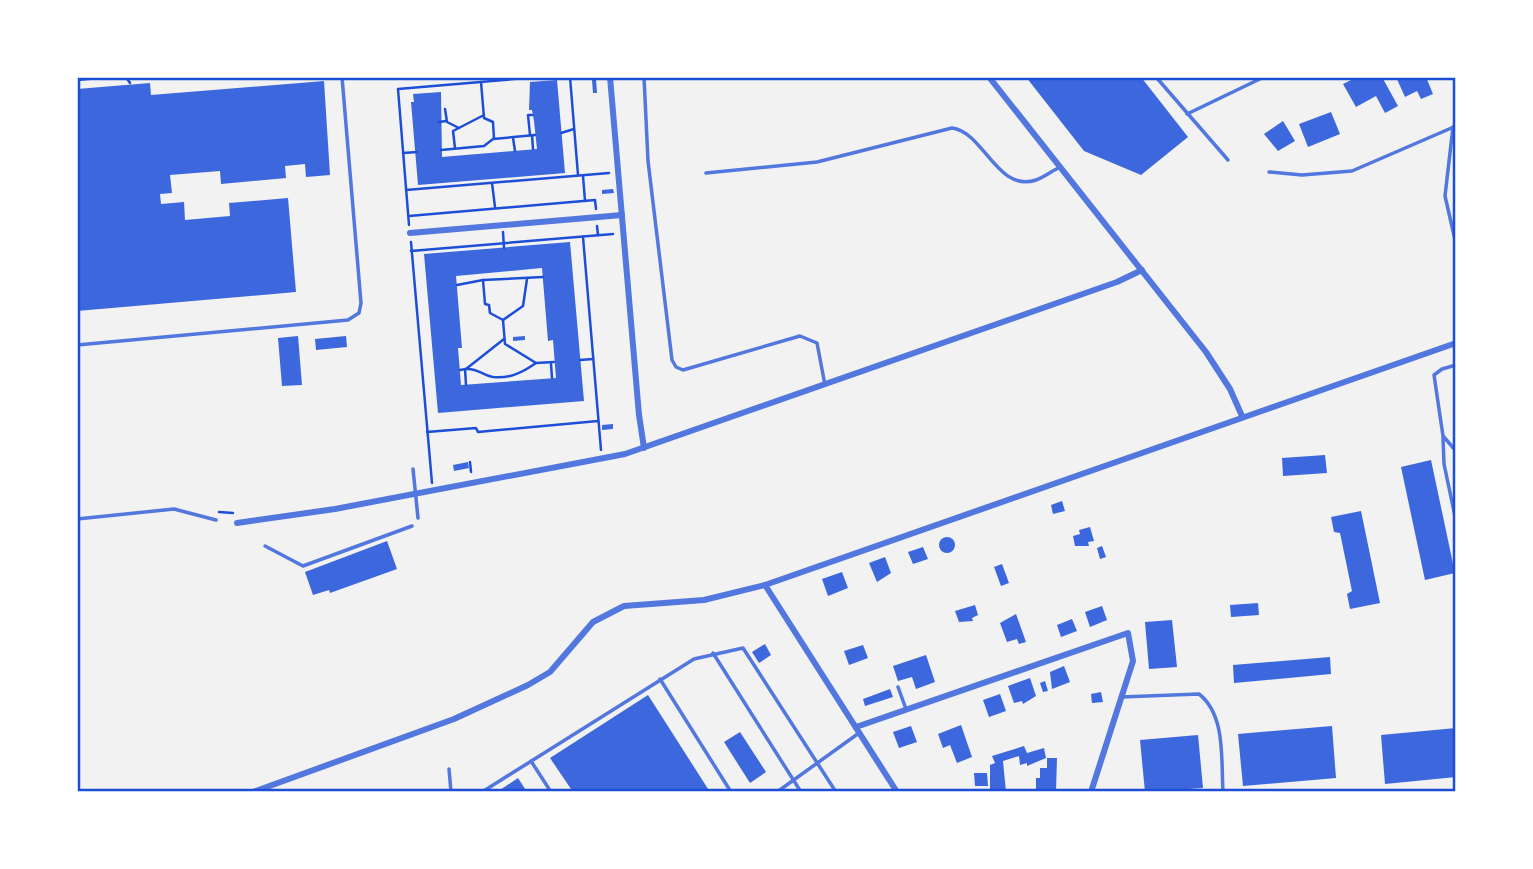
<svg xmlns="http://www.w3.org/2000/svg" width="1533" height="869" viewBox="0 0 1533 869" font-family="'IBM Plex Serif',serif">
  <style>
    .building { fill: #3d67dc; fill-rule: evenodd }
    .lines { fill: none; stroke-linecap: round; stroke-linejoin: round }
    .path { stroke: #1d4ed8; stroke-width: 2.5 }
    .service { stroke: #5277de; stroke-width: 3.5 }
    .minor { stroke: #5277de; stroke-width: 6 }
    .neatline { fill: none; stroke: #1d4ed8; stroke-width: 2.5 }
  </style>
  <rect width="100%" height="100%" fill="#f2f2f2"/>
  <g class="building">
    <path d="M1026,77H1141L1188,137L1141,175L1084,151Z"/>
    <path d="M1357,77H1382L1398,106L1385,113L1376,96L1356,107L1343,84Z"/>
    <path d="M1396,77H1426L1433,94L1421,99L1417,91L1405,97Z"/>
    <path d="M596,79L597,93H593L592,80Z"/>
    <path d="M557,80L565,173L418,185L411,102H414L413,94L441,92L442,157L537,149L534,121L532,110H529L530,82Z"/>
    <path d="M324,81L330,175L306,177L305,164L285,166L286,178L221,184L220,171L170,175L172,193L160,194L161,204L184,202L185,220L230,216L229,203L288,198L296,292L77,311V89L150,83L151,95Z"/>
    <path d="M1331,112L1340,134L1308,147L1299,124Z"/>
    <path d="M1283,121L1295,141L1278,151L1264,134Z"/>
    <path d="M613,189L614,193L602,194V190Z"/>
    <path d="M570,242L584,401L438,413L424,254ZM542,268L548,341L553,340L556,378L461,385L458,348H462L456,276Z"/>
    <path d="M298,336L302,385L282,386L278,338Z"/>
    <path d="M346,336L347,347L316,350L315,339Z"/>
    <path d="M525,336V340L513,341V337Z"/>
    <path d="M613,424V429L602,430V425Z"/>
    <path d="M1325,455L1327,473L1283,476L1282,458Z"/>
    <path d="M1431,460L1455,573L1425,580L1401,467Z"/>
    <path d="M468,462L469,468L454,471L453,465Z"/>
    <path d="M1062,501L1065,511L1053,514L1051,505Z"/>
    <path d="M1361,511L1380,603L1350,609L1347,594L1352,591L1340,533L1334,532L1331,517Z"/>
    <path d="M1090,527L1094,541L1088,542L1089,546H1075L1073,536L1080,534L1079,530Z"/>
    <circle cx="947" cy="545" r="8"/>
    <path d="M387,541L397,569L330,593L329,590L313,595L305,572Z"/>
    <path d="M1102,546L1106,557L1100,559L1097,548Z"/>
    <path d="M923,547L928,559L913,564L908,552Z"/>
    <path d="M885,557L891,573L877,582L869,563Z"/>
    <path d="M1002,564L1009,583L1001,586L994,567Z"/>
    <path d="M842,572L848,588L828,596L822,579Z"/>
    <path d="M1258,603L1259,615L1231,617L1230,605Z"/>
    <path d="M975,605L978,615L972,618L973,621L959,622L955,611Z"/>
    <path d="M1102,606L1107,620L1090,627L1085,612Z"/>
    <path d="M1016,614L1026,642L1019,644L1017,639L1007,642L1000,623Z"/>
    <path d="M1072,619L1077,631L1061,637L1057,625Z"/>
    <path d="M1172,620L1177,667L1149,669L1145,622Z"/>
    <path d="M765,644L771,655L759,663L752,652Z"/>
    <path d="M863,645L868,658L849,665L844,651Z"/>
    <path d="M926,655L935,682L916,689L912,677L898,681L893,666Z"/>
    <path d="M1330,657L1331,674L1234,683L1233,665Z"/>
    <path d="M1064,666L1070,682L1052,689L1050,672Z"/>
    <path d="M1030,678L1036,696L1023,704L1022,701L1014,703L1008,686Z"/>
    <path d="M1045,681L1048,691L1043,692L1040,683Z"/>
    <path d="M890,689L893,697L865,706L863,699Z"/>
    <path d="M1101,692L1103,702L1092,703L1091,694Z"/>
    <path d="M1000,694L1006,711L989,717L983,700Z"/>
    <path d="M648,695L710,792H573L550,758Z"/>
    <path d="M961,725L972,757L957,763L950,745L943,748L938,734Z"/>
    <path d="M911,726L917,742L899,748L893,732Z"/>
    <path d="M1332,726L1336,778L1243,786L1238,734Z"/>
    <path d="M1456,728V777L1385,784L1381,735Z"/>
    <path d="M740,732L766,772L750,783L724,742Z"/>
    <path d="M1198,735L1203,788L1145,792L1140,740Z"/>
    <path d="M1024,746L1027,753L1044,748L1046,758L1027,766V763L1020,765L1019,756L1003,761L1006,792H990V765L995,763L992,756Z"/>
    <path d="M1047,758H1057L1056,792H1036V778H1040V768H1047Z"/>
    <path d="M974,773H987L988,786H975Z"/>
    <path d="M518,778L527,792H497Z"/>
  </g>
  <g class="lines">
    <g class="path">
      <path d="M126,77L130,83"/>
      <path d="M570,77L578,175"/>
      <path d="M77,80L110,77"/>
      <path d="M481,82L484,118L493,122L494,139"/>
      <path d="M445,109L447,122L459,128"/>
      <path d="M439,122L446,121"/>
      <path d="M561,133L574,129"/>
      <path d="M530,135L528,115H532"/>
      <path d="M532,135L533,149"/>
      <path d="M513,138L515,151"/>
      <path d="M455,148L453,131L484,115"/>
      <path d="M441,150L484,146L493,139L535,135"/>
      <path d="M403,153L417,152"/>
      <path d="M583,176L585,201"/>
      <path d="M492,183L495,207"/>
      <path d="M406,190L609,173"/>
      <path d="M409,216L595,200L596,209"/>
      <path d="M409,225L398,89L538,77"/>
      <path d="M597,226L598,235"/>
      <path d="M503,232L504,248"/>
      <path d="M583,237L601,450"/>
      <path d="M411,242L432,483"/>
      <path d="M411,251L613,234"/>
      <path d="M483,280L485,304L489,305L490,313L503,320"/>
      <path d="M457,285L483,280L543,277"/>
      <path d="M503,320L505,344L536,363L554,362"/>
      <path d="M503,320L523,306L527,279"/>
      <path d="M580,360L593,359"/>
      <path d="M551,364L552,378"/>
      <path d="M465,369L466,385"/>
      <path d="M466,369C477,368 483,375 493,377C510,379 523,372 536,363"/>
      <path d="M460,370L466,369L504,339"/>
      <path d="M427,432L476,428L478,432L598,421"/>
      <path d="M470,462L471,472"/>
      <path d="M219,512L233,513"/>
    </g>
    <g class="service">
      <path d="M644,77L648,161L672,360L676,367L683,370L800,336L817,343L825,385"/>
      <path d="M1156,77L1228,160"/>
      <path d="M1187,114L1264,77"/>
      <path d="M1453,127L1445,196L1456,244"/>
      <path d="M1269,172L1302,175L1352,171L1456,126"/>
      <path d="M706,173L817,162L952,128C984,132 997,193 1036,180C1044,177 1052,171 1060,167"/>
      <path d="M77,345L348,320L359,313L361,303L342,77"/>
      <path d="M1456,365L1442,369L1434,375L1443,436L1456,451"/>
      <path d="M1443,438L1444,464L1456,521"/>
      <path d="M413,469L418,518"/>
      <path d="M77,519L174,509L216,520"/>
      <path d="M265,546L303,566L412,526"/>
      <path d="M713,653L801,792"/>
      <path d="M660,679L731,792"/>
      <path d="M898,687L906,709"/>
      <path d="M1121,697L1199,694C1226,715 1221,760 1223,792"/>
      <path d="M531,761L551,792"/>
      <path d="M449,769L451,792"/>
      <path d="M482,792L694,659L743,648L836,792"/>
      <path d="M777,792L859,733"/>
    </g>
    <g class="minor">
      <path d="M610,77L639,415L644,448"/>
      <path d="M989,77L1206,352L1230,389L1242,416"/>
      <path d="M410,233L622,215"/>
      <path d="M237,523L335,509L625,454L1117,282L1142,270"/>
      <path d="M765,585L897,792"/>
      <path d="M856,727L1128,633L1133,661L1091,792"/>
      <path d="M253,792L454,719L528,685L550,672L593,622L624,606L704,600L765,585L1456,343"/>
    </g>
  </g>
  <rect width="1533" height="869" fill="none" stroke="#ffffff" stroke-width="158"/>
  <rect x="79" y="79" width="1375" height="711" class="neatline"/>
</svg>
